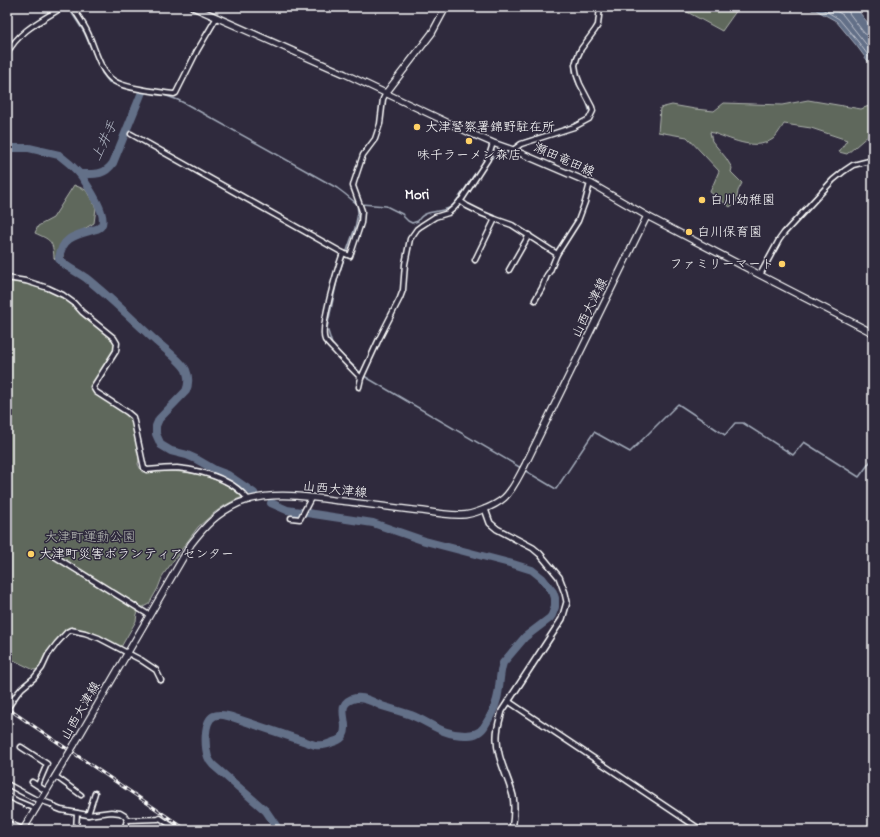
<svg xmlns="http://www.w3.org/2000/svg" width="880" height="837" viewBox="0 0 880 837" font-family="'Indie Flower','Klee One',sans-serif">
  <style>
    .green { fill: #5e675b; stroke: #aeb3ad }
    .water { fill: #636f88; stroke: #a1a9b8 }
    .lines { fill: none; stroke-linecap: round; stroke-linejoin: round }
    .shore { stroke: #c1c5cf; stroke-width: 1 }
    .stream { stroke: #a1a9b8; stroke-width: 1.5 }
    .river { stroke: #636f88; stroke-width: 8 }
    .minor-casing { stroke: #fff; stroke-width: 7 }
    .tertiary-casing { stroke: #fff; stroke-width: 8 }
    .secondary-casing { stroke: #fff; stroke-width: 8 }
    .minor { stroke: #2f2a3d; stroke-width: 4 }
    .tertiary { stroke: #2f2a3d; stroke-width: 5 }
    .secondary { stroke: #2f2a3d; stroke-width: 5.5 }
    .rail-casing { stroke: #fff; stroke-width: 3 }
    .rail { stroke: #2f2a3d; stroke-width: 1.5; stroke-dasharray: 4.5; stroke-linecap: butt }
    .secondary-bridge-casing { stroke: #fff; stroke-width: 8; stroke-linecap: butt }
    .secondary-bridge { stroke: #2f2a3d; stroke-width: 5.5 }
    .poi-dot { fill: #ffd166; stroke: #2f2a3d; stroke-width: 1.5 }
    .labels { text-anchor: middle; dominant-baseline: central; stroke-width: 3; stroke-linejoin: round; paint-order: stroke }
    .poi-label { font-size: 13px; fill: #fff; stroke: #2f2a3d; text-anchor: start }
    .street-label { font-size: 13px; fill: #fff; stroke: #2f2a3d }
    .park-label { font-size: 13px; fill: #b7bbb5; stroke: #2f2a3d }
    .water-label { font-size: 14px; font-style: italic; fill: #b1b7c4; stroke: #2f2a3d }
    .quarter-label { font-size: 15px; font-weight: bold; fill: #fff; stroke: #2f2a3d }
  </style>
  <rect width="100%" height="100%" fill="#2f2a3d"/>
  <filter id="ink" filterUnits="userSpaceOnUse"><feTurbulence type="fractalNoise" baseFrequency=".025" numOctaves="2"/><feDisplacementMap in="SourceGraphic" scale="8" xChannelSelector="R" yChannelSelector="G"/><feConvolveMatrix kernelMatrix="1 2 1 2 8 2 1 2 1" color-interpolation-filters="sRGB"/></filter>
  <g filter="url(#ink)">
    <g class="green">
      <path d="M678,7H739L722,31Z"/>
      <path d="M808,100L861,109L869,106L873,102V134H870L847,154L839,152L847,140L811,128L784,124C782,127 776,137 773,139C754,152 730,138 710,132L712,141L726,158L732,168L731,172L742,183L738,191L736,202L730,207L710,192L719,171L687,137L658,132L660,108L672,105L695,109L714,111L724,103L782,105Z"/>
      <path d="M74,185L86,190L96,208L94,223L76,234L70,239L63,251V257L66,270L54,258C53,240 50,240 35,233L38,226L53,218Z"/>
      <path d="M7,281C24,283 41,287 57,295C70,301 82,314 94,323C99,328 108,333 112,339C114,342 115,345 115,348L93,384L91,389L94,393L124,413C127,415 130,417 131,420C136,430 137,449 139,460L138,464L142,472C177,469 216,472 243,497L235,500L224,506L214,513L198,527L163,575L158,588L149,604L141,608L137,614L136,621L121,647L94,633L72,627L65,631L47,651L38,669L34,670L7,657Z"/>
    </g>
    <path class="water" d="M810,7H855L873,29V68L856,45L836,21L816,10H812Z"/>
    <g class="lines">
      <g class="shore">
        <path d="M819,7L839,19L859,43L873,62"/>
        <path d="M829,7L843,15L873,53"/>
        <path d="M847,7L849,13L864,33L868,36H873"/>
      </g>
      <g class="stream">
        <path d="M68,7L84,32L102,73L109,82L123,87"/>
        <path d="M577,52C568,66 575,83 584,95"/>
        <path d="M139,91L147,92"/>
        <path d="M164,95L178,100L188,105L337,188L345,194L357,204"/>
        <path d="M520,143L525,140L551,132L574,124L587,118L590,113L586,100"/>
        <path d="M483,164L486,159L505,155L509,151"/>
        <path d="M357,204L358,213L355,228L338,276L327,328L332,344L345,358L361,373"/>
        <path d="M361,204L386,206L404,215L403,216L408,221L412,223L418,221C423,210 439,213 449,208C456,205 469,182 474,175L478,170"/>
        <path d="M364,376L521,468"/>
        <path d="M524,470L556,489L594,432L630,452L678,404L725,435L735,423H743L793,455L804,442L859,477L873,458"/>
      </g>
      <g class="river">
        <path d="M7,148H29L59,155L70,164L80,174C94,174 104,176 113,163L142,92"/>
        <path d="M80,174C86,183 109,216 101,226C99,229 96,229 93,230C75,235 61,238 59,259C66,268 77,271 86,278C111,298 134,321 157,342C164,348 182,362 186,370C189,377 189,384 186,391L159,419L156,426V434L161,445L171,451L187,455L196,459L215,470L228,475L254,493"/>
        <path d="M271,503L287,510L373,523L425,541L513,564L532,570L542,578L553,592L555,598V607L552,615L550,618L525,637L503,663C499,675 500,688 497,699C495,708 489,719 484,727C479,734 473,735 465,735C442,735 431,723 411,715C402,712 392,709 382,706C374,702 365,697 356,698C332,703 351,723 343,736C341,740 336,741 333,742C327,745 322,746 315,745L232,717C227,716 219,713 214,716C203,721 205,748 208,757C209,760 211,763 213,765L258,804L266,811L279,830"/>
      </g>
      <g class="minor-casing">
        <g id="minor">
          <path d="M72,7C78,16 84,24 88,33C95,48 100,72 114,81C126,89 159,92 174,94L176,93L197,51L217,17"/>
          <path d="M7,54C18,31 42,20 63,7"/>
          <path d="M131,134L343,253L350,256L361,223L362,211L353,186L354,182L363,155L375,139L380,124L383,99L386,93"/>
          <path d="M513,150L521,144L574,127L589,119L593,111L592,107L580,84L577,76L575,65L577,58L581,49L595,30L598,25L600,7"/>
          <path d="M460,201L467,206L483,214L495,219L512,225L557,254"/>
          <path d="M343,253C338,267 319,328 325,340C327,343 330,346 333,349C342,359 351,368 361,378"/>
          <path d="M475,260L495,219"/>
          <path d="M509,270L529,235"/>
          <path d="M760,275L779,240L784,233L833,180L844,171L853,165L873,160"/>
          <path d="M7,278L26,281L48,288L63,295L74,303L82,312L114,338L117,343L116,351L95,384L93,387L96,392L127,412L133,417L144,468L147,470C157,469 167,468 177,468C192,469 212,474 225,481C234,485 242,492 249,500"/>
          <path d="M535,300L542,288L547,275L550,271L557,254L578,221L585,202L590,183"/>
          <path d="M359,387L361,378L379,339L400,298L403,290L405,264L410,239L417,229L421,226L435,217L448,213L454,208L462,199L488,159L493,143"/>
          <path d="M291,518L300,519L311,498"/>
          <path d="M54,556L149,615"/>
          <path d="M508,701L701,830"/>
          <path d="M7,709L17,694L22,688L34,678L42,668L48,655L57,643L67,632L71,630L85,633L99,638L141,660L156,670L161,680"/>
          <path d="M21,747L47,764L38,785"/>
          <path d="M55,776L81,795"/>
          <path d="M32,782L46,791"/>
          <path d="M7,784L33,798L51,804L56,808L61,810L88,815L111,812L120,813L125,816L127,820"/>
          <path d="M7,795L17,801L36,809"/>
          <path d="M88,815L95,793"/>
          <path d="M127,820L158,819L160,818L178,830"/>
          <path d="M7,823L23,829L41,830"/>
          <path d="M76,830L77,813"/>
          <path d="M124,830L127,820"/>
        </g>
      </g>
      <g class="tertiary-casing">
        <path id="tertiary" d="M485,509L490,523L497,529L533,548L540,554L559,577L565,593L567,602L562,619L502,711C500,719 497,727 497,736C496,757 508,776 513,796C515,807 514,818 512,830"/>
      </g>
      <g class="secondary-casing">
        <g id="secondary">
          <path d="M193,7L345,74L470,133L493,143L513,150L590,183L647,216L760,275L873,333"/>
          <path d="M386,93L432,33L446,7"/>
          <path d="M74,745L191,544C205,526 217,513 239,503C271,490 307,497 341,501C368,504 395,508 423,511C435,513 447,515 459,515C471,516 495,506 504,498C513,490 519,476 525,465L647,216"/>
          <path d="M23,830L68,755"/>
        </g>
      </g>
      <use href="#minor" class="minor"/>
      <use href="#tertiary" class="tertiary"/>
      <use href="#secondary" class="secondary"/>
      <g class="rail-casing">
        <path id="rail" d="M7,708L187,830"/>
      </g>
      <use href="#rail" class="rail"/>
      <g class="secondary-bridge-casing">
        <path id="secondary-bridge" d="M68,755L74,745"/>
      </g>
      <use href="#secondary-bridge" class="secondary-bridge"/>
    </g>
  </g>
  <g class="poi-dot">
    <circle cx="417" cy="127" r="4"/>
    <circle cx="469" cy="141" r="4"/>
    <circle cx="702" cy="200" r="4"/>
    <circle cx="689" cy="232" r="4"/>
    <circle cx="782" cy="264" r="4"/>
    <circle cx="31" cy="554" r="4"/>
  </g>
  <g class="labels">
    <g class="poi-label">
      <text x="425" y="127">大津警察署錦野駐在所</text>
      <text x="469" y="155" text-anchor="middle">味千ラーメン森店</text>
      <text x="710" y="200">白川幼稚園</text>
      <text x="697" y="232">白川保育園</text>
      <text x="774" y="264" text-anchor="end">ファミリーマート</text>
      <text x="39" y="554">大津町災害ボランティアセンター</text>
    </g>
    <g class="street-label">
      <text transform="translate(564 160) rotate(24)">瀬田竜田線</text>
      <text transform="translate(590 308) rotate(-64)">山西大津線</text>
      <text transform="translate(335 490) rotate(6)">山西大津線</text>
      <text transform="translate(81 711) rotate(-60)">山西大津線</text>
    </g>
    <g class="park-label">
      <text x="90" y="537">大津町運動公園</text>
    </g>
    <g class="water-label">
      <text transform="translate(105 141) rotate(-64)">上井手</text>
    </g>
    <g class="quarter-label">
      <text x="417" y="195">Mori</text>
    </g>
  </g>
  <rect width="880" height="837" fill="none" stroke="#2f2a3d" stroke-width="24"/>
  <rect x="12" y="12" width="856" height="813" fill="none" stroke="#fff" stroke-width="1.5" filter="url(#ink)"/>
</svg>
